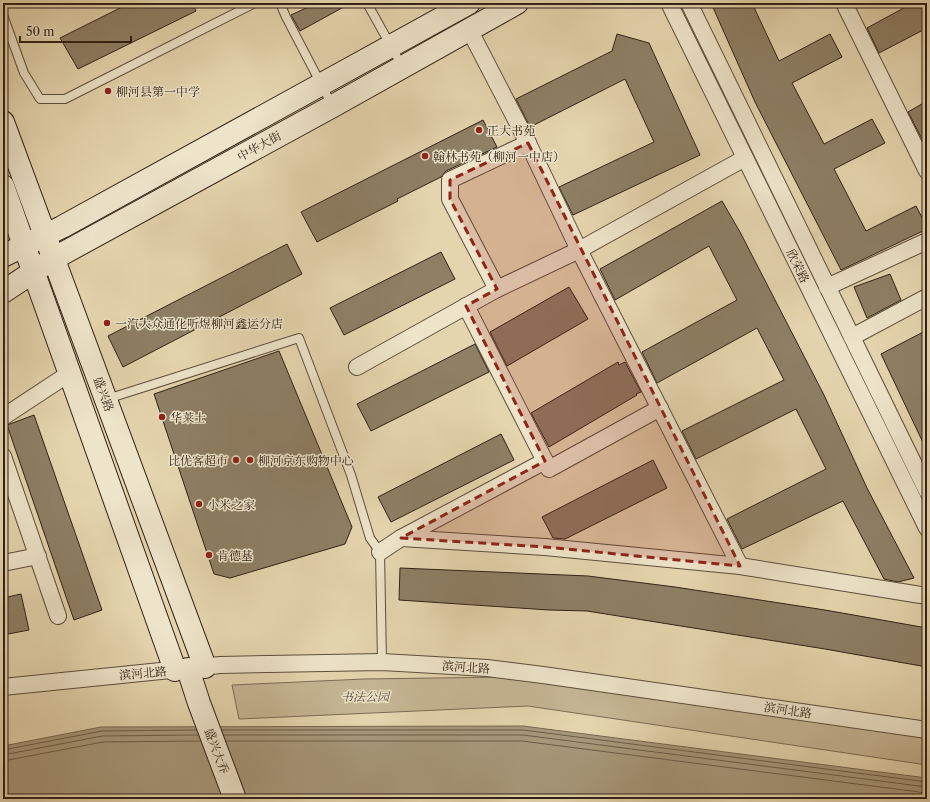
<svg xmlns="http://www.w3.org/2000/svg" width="930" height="802" viewBox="0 0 930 802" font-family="'Libre Caslon Text','Noto Serif SC',serif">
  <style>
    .green { fill: #c6b694; stroke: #7b6c55 }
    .water { fill: #a7987a; stroke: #776852 }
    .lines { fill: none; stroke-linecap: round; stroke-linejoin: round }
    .shore { stroke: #6c5c48; stroke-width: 1 }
    .building { fill: #8e7f65; stroke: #302116 }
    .lane-casing { stroke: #5d4e3c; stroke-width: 10 }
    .street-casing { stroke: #5d4e3c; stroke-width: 18 }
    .secondary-casing { stroke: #302116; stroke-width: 24 }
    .lane { stroke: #eee4ca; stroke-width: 8 }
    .street { stroke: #eee4ca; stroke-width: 16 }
    .secondary { stroke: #eee4ca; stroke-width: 22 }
    .marked { fill: #8f2418; fill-opacity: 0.2; stroke: #8f2418; stroke-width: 3; stroke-dasharray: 8 5; stroke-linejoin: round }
    .poi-dot { fill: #8f2418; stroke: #eee4ca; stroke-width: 1.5 }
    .labels { text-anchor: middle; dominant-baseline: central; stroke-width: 3; stroke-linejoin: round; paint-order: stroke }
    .poi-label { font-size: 12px; fill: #302116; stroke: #eee4ca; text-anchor: start }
    .street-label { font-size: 12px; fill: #302116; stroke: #eee4ca }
    .park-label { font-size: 12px; font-style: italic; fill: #564636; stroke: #eee4ca }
  </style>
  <rect width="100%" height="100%" fill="#e5d5ae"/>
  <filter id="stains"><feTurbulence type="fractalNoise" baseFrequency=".005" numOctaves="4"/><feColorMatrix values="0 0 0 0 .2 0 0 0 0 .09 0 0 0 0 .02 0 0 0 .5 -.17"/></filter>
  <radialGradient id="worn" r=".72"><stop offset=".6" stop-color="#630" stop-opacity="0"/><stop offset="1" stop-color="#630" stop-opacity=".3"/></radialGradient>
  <path class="green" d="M507,677L927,734V765L528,706L239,719L232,685L364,679Z"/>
  <path class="water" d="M523,726L927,778V799H3V746L101,727Z"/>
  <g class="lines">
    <g class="shore">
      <path d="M222,730H523L927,782"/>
      <path d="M224,735H523L927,787"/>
      <path d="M226,741H522L927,793"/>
      <path d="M3,750L102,731L196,730"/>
      <path d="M3,755L102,736L198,735"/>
      <path d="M3,761L103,742L201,741"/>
    </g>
  </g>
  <g class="building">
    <path d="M130,3H192L196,11L78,69L60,38Z"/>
    <path d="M317,3H351L300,31L291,15Z"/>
    <path d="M711,3H752L779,61L830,34L842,57L792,83L824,144L872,119L885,143L834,169L866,231L916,206L927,227V229L841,270L755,102Z"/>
    <path d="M913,3H927V28L879,53L867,28Z"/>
    <path d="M617,34L649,43L700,155L573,215L559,187L654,142L625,79L530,127L516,99L612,51Z"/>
    <path d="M927,101V136L922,139L908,112Z"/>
    <path d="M483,120L497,147L446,171L441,177L397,199L398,201L317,242L301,212Z"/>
    <path d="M722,201L740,232L824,395L867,488L914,578L898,582L884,579L843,501L742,549L727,519L826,469L796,409L696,459L682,431L784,380L757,328L657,383L642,352L737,300L709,246L615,300L600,269Z"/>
    <path d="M287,244L302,274L123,367L108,336Z"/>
    <path d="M441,252L455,279L344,335L330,308Z"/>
    <path d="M890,274L901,300L867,318L854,287Z"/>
    <path d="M569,287L588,319L507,366L490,332Z"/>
    <path d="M927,330V451L881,354Z"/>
    <path d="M475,344L489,372L371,431L357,404Z"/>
    <path d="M279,351L352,527L345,544L230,578L214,574L154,394Z"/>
    <path d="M618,362L619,365L625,362L641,392L636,394L637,395L549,447L531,413Z"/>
    <path d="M34,415L102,610L74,620L7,425Z"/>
    <path d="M501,434L514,460L391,522L378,497Z"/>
    <path d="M653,460L667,488L565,539L553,538L542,517Z"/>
    <path d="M400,568L588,576L675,587L825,610L927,628V667L825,649L587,611L549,610L399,600Z"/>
    <path d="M21,594L29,630L3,635V598Z"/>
  </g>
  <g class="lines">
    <g class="lane-casing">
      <g id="lane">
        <path d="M280,3L286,17L332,105"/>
        <path d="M367,3L402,66"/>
        <path d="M3,15L24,73L40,99H65L255,3"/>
        <path d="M107,399L299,338L351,475L370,538L380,552L382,662"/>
      </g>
    </g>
    <g class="street-casing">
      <g id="street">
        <path d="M669,3L927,528"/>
        <path d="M689,3L927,491"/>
        <path d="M844,3L927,171"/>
        <path d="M827,287L927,241"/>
        <path d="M497,289L450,199V180L528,143"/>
        <path d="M466,306L549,469L660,408"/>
        <path d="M852,337L927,297"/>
        <path d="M357,367L497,289L579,250L528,143L469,29"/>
        <path d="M3,417L70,373"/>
        <path d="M3,456L58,616"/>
        <path d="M401,538L545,547L740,566L927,596"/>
        <path d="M380,552L401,538L545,461"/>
        <path d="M3,563L38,556"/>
        <path d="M740,566L579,250L745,158"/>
        <path d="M3,687L220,665L382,662L487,668L543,675L927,730"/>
      </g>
    </g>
    <g class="secondary-casing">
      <g id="secondary">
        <path d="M3,122L205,667"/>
        <path d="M3,186L175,670"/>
        <path d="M3,256L62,227L469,3"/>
        <path d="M3,292L51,260L333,106L517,3"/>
        <path d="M188,669L199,703L235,799"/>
      </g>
    </g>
    <use href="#lane" class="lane"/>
    <use href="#street" class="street"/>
    <use href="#secondary" class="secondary"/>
  </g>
  <path class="marked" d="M528,143L740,566L545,547L401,538L545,461L466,306L497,289L450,199V180Z"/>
  <g class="poi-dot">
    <circle cx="108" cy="91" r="4"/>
    <circle cx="479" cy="130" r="4"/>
    <circle cx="425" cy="156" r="4"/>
    <circle cx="107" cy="323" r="4"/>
    <circle cx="162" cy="417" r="4"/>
    <circle cx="236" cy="460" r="4"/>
    <circle cx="250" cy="460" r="4"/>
    <circle cx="199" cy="504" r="4"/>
    <circle cx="209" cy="555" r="4"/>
  </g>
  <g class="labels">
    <g class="poi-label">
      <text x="116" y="91">柳河县第一中学</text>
      <text x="487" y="130">正大书苑</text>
      <text x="433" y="156">翰林书苑（柳河一中店）</text>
      <text x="115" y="323">一汽大众通化听煜柳河鑫运分店</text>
      <text x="170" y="417">华莱士</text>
      <text x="228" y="460" text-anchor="end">比优客超市</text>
      <text x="258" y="460">柳河京东购物中心</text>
      <text x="207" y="504">小米之家</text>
      <text x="217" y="555">肯德基</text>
    </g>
    <g class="street-label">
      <text transform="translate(259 146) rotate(-29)">中华大街</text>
      <text transform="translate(798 266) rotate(64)">欣荣路</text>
      <text transform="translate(104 394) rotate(70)">盛兴路</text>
      <text transform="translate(466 667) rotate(4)">滨河北路</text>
      <text transform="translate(143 673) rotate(-5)">滨河北路</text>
      <text transform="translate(788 710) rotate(8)">滨河北路</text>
      <text transform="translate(217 751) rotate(70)">盛兴大乔</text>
    </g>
    <g class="park-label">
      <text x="365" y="696">书法公园</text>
    </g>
  </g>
  <rect width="930" height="802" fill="none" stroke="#e5d5ae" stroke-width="16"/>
  <rect x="4" y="4" width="922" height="794" fill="none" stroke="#302116" stroke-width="2"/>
  <rect x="8" y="8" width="914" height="786" fill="none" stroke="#302116"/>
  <path d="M20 36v6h111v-6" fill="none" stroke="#302116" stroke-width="2"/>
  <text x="26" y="36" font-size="12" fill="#302116" stroke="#eee4ca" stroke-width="3" paint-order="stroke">50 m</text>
  <rect width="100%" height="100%" filter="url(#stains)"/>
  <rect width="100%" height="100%" fill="url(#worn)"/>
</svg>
